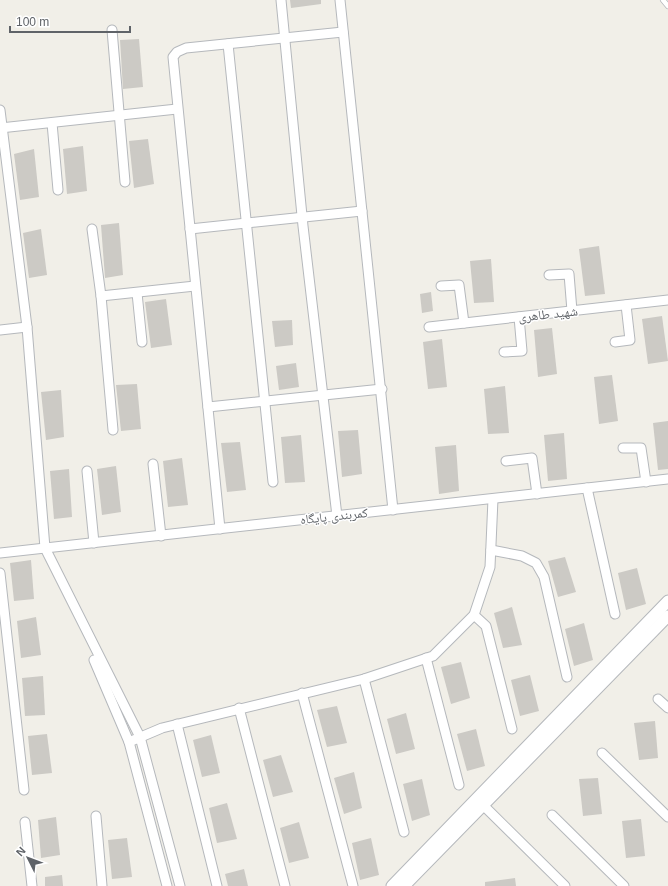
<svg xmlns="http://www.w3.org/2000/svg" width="668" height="886" viewBox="0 0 668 886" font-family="Arial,'Noto Naskh Arabic',sans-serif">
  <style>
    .building { fill: #cccac5 }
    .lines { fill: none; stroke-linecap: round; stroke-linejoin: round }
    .service-casing { stroke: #b5b8bc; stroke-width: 6 }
    .minor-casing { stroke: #b5b8bc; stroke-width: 11 }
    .tertiary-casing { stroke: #b5b8bc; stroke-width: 13 }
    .service { stroke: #fff; stroke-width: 4.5 }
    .minor { stroke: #fff; stroke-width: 9 }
    .tertiary { stroke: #fff; stroke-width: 11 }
    .labels { text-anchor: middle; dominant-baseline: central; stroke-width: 3; stroke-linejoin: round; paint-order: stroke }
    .street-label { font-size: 13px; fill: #5f6368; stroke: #fff }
  </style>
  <rect width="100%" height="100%" fill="#f1efe8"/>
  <g class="building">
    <path d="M290,0H321V4L291,8Z"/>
    <path d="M139,39L143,87L123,89L120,40Z"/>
    <path d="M148,139L154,184L134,188L129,141Z"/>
    <path d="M83,146L87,191L67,194L63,149Z"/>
    <path d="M34,149L39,197L20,200L14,154Z"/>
    <path d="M119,223L123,275L105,278L101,225Z"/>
    <path d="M41,229L47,275L29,278L23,233Z"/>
    <path d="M599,246L605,294L585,296L579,249Z"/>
    <path d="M491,259L494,302L474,303L470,261Z"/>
    <path d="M431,292L433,311L422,313L420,294Z"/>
    <path d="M166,299L172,345L151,348L145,302Z"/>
    <path d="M662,316L668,361L648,364L642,319Z"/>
    <path d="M292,320L293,345L275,347L272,321Z"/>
    <path d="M552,328L557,374L538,377L534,330Z"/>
    <path d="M442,339L447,387L428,389L423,342Z"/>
    <path d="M296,363L299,387L279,390L276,366Z"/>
    <path d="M612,375L618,421L599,424L594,377Z"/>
    <path d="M137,384L141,429L121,431L116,385Z"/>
    <path d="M505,386L509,433L488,434L484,389Z"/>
    <path d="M61,390L64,437L46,440L41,392Z"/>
    <path d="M668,421V469L658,470L653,423Z"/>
    <path d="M358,430L362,474L342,477L338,431Z"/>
    <path d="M564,433L567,479L548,481L544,435Z"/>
    <path d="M301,435L305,482L285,483L281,437Z"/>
    <path d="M240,442L246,490L227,492L221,443Z"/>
    <path d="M456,445L459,491L439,494L435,447Z"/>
    <path d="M182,458L188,505L168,507L163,461Z"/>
    <path d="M116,466L121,512L102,515L97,469Z"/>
    <path d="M69,469L72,517L54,519L50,471Z"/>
    <path d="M565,557L576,592L558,597L548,561Z"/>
    <path d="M31,560L34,599L14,601L10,563Z"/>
    <path d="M637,568L646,604L626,610L618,573Z"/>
    <path d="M512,607L522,645L503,648L494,613Z"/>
    <path d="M36,617L41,655L21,658L17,621Z"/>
    <path d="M584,623L593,660L574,666L565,629Z"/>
    <path d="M461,662L470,698L451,704L441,667Z"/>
    <path d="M530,675L539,711L520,716L511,680Z"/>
    <path d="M43,676L45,715L25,716L22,678Z"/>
    <path d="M337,706L347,743L327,747L317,710Z"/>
    <path d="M406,713L415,749L396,754L387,719Z"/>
    <path d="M655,721L658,758L639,760L634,723Z"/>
    <path d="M476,729L485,766L467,771L457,734Z"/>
    <path d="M47,734L52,773L32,775L28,736Z"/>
    <path d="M211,735L220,773L202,777L193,740Z"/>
    <path d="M281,755L293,792L273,797L263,760Z"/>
    <path d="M354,772L362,808L344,814L334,778Z"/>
    <path d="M598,778L602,814L583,816L579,779Z"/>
    <path d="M422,779L430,815L412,821L403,784Z"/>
    <path d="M227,803L237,839L217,843L209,808Z"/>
    <path d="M56,817L60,855L41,858L38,820Z"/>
    <path d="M641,819L645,856L626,858L622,821Z"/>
    <path d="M299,822L309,858L289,863L280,828Z"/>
    <path d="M127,838L132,877L112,879L108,840Z"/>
    <path d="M371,838L379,875L360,880L352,843Z"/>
    <path d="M244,869L248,886H228L225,874Z"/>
    <path d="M62,875L63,886H45V877Z"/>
    <path d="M515,878L516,886H485V882Z"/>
  </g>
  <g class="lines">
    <g class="service-casing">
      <path id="service" d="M663,0L668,6"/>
    </g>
    <g class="minor-casing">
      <g id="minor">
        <path d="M281,0L303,226L337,516"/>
        <path d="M340,0L393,510"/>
        <path d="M112,30L125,182"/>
        <path d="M228,44L273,482"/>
        <path d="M0,110L27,327L45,548L140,737L180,886"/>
        <path d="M52,123L58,190"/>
        <path d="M0,128L177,109"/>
        <path d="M92,229L101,296L113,430"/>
        <path d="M190,229L362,211"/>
        <path d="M549,275L569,274L572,311"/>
        <path d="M441,286L459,285L464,323"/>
        <path d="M137,293L142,342"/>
        <path d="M101,296L195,286"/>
        <path d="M429,327L668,300"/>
        <path d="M0,330L27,327"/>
        <path d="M615,342L630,340L626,305"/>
        <path d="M504,352L522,351L519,317"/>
        <path d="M208,407L382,389"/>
        <path d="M623,448H641L646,482"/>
        <path d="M506,461L532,458L537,494"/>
        <path d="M153,464L161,536"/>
        <path d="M87,471L94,543"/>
        <path d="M587,488L615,614"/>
        <path d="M220,529L173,57L177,52L186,48L343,32"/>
        <path d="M491,550L522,556L536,563L544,577L567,677"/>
        <path d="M0,553L668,479"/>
        <path d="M0,573L24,790"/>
        <path d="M474,615L486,626L512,729"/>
        <path d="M426,658L459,785"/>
        <path d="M94,660L129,742L167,886"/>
        <path d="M364,679L404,832"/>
        <path d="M302,693L353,886"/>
        <path d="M658,699L668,708"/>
        <path d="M239,708L285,886"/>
        <path d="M177,724L217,886"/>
        <path d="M129,742L162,728L364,679L433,656L474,615L490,567L493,499"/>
        <path d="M602,753L668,817"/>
        <path d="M483,805L565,886"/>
        <path d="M552,815L624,886"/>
        <path d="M96,816L102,886"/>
        <path d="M25,822L32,886"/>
      </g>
    </g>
    <g class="tertiary-casing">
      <g id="tertiary">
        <path d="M392,886L668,601"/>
        <path d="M404,886L668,616"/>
      </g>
    </g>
    <use href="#service" class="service"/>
    <use href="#minor" class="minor"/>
    <use href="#tertiary" class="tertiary"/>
  </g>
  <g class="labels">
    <g class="street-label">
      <text transform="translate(548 314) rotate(-6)">شهید طاهری</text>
      <text transform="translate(334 516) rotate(-6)">کمربندی پایگاه</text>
    </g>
  </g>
  <g transform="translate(28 858) rotate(312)" stroke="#ffffff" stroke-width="3" paint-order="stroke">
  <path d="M0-3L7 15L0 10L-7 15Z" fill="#5f6368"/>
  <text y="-6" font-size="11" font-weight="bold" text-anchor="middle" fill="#5f6368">N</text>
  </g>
  <path d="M10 26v6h120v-6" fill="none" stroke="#5f6368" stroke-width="2"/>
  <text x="16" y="26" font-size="12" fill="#5f6368" stroke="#ffffff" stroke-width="3" paint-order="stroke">100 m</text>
</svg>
